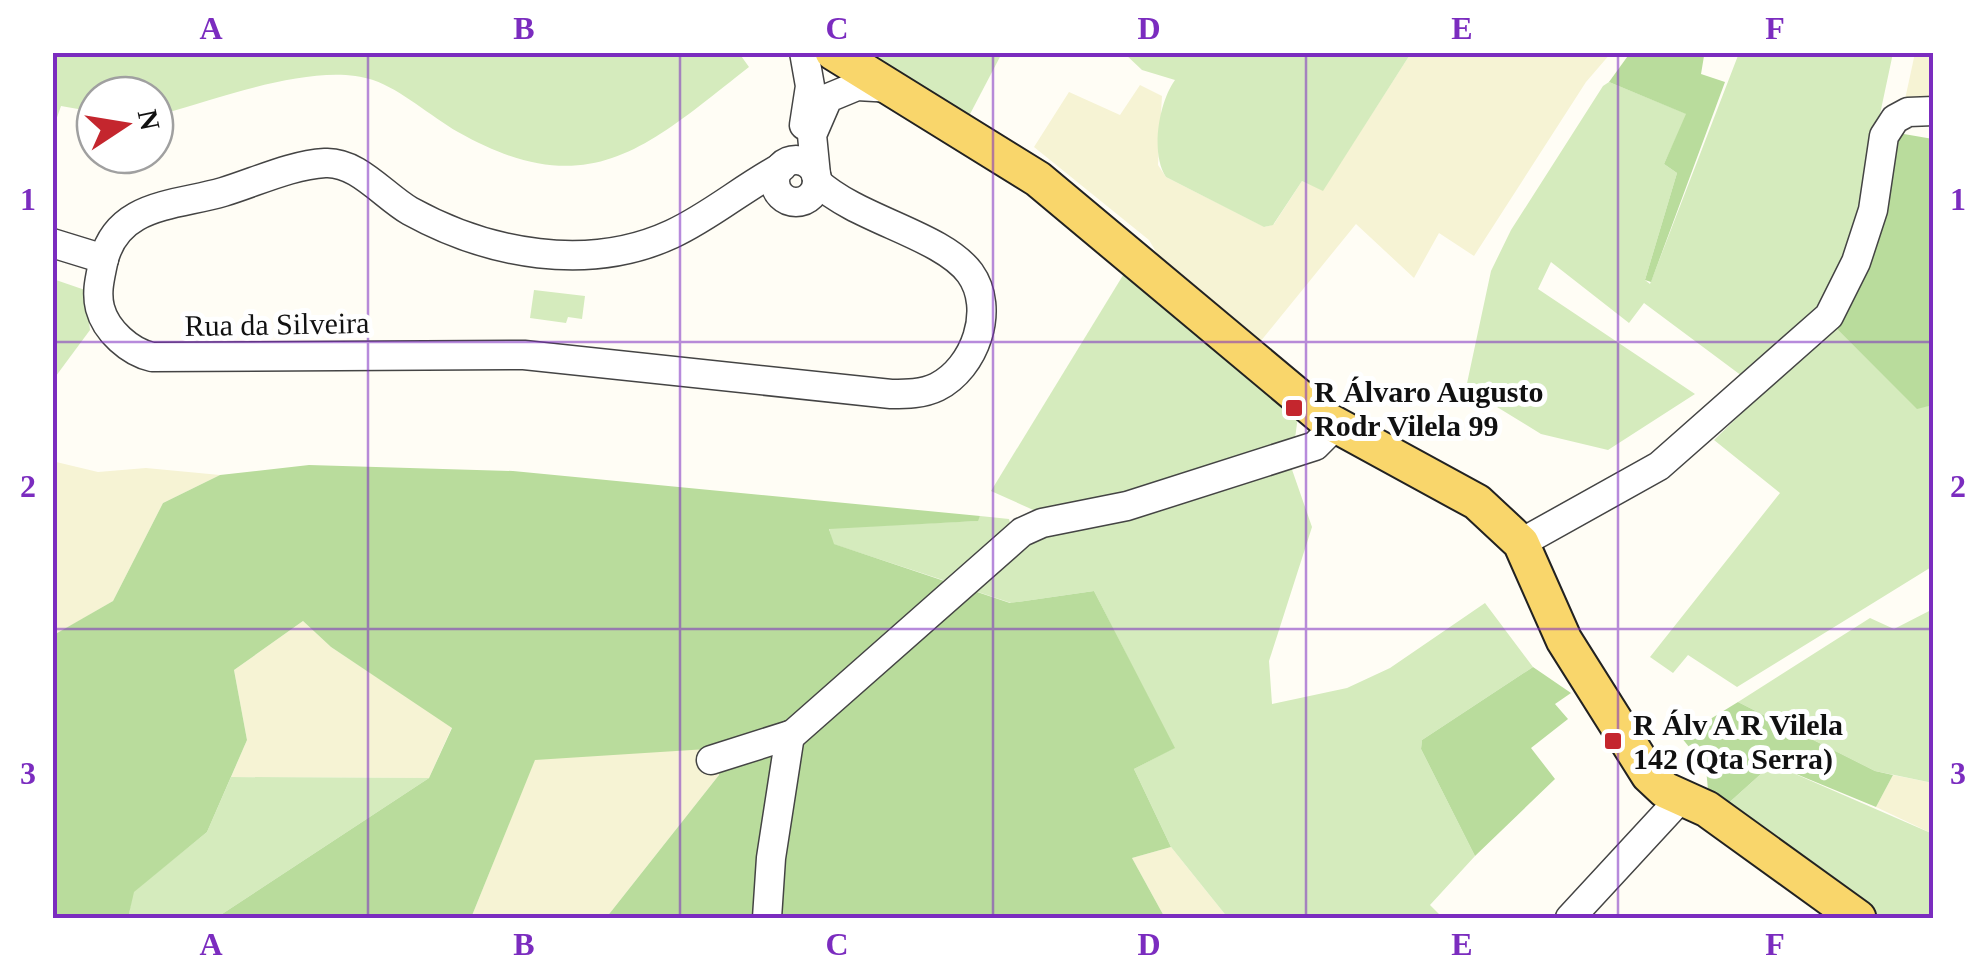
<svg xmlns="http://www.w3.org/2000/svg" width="1986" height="971" viewBox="0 0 1986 971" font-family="'Times New Roman',serif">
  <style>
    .farmland { fill: #f6f3d4 }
    .green { fill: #d5ebbd }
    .forest { fill: #b9dc9c }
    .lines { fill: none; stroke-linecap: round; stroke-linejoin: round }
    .minor-casing { stroke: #444; stroke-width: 31 }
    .major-casing { stroke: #222; stroke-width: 39 }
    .minor { stroke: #fff; stroke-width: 28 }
    .major { stroke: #f9d66b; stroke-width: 35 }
    .grid { fill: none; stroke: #7b2cbf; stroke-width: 2.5; stroke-opacity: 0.55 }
    .poi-dot { fill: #c4262e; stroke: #fff; stroke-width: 4 }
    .labels { text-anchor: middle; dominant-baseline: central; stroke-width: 10; stroke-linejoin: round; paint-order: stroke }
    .street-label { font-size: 30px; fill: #111; stroke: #fff }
    .poi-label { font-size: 30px; font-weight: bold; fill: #111; stroke: #fff; text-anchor: start }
    .neatline { fill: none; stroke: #7b2cbf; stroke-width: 4 }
    .grid-label { font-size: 32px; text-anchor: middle; font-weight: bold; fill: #7b2cbf }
  </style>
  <rect width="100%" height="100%" fill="#fffdf5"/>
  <g class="farmland">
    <path d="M1411,53H1611L1586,82L1474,256L1439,233L1414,278L1356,224L1260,342L1158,255L1149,240L1034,147L1069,92L1120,115L1140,85L1162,96L1158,165L1166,177L1265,227L1274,224L1302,181L1323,190Z"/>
    <path d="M1915,53H1933V105L1904,104Z"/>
    <path d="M52,461L98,472L146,468L220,475L163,503L113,601L53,636Z"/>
    <path d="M303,621L331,647L452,727L429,778L231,777L247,740L234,670Z"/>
    <path d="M724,747L719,775L606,918H471L535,759Z"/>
    <path d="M1893,775L1933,783V834L1876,807Z"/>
    <path d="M1171,847L1228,918H1165L1132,858Z"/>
  </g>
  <g class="green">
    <path d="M739,53L749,67C647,147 589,206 458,132C430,116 402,90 373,80C317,61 221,98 165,113H155V95H95V112L61,106L53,129V53Z"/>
    <path d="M855,53H1002L969,116Z"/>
    <path d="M1124,53H1411L1323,191L1302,181L1273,225L1264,227L1166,177C1150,153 1159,102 1175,80L1142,70Z"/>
    <path d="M1739,53H1893L1848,265L1834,302L1746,379L1644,303L1629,323L1551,262L1538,289L1695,394L1608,450L1541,434L1466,388L1491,271L1511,230L1603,86L1609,82L1687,114L1664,164L1677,173L1645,280L1650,284Z"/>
    <path d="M1125,272L1298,416L1294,446L1087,510L1040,513L991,491Z"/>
    <path d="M53,279L85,290L90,330L53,380Z"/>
    <path d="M534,290L585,296L582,319L568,317L566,323L530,318Z"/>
    <path d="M1833,325L1917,408L1933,405V566L1737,687L1688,655L1673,673L1650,657L1780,493L1714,440Z"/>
    <path d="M1289,461L1312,527L1269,661L1272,704L1347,688L1390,668L1485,603L1533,667L1422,740L1421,749L1475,856L1430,905L1443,918H1228L1171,847L1134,769L1174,748L1094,591L1011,603L966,588L1023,539Z"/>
    <path d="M980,516L1009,519L1011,527L949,582L833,544L829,528L977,521Z"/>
    <path d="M1933,609V783L1875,771L1738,702L1870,618L1894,629Z"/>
    <path d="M1772,764L1933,834V918H1882L1723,808Z"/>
    <path d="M231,777L429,778L216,918H128L133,892L207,832Z"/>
  </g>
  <g class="forest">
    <path d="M1630,53H1697L1704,56L1701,74L1725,82L1651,282L1645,280L1677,173L1664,164L1686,114L1609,82Z"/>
    <path d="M1898,133L1933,139V405L1917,409L1833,325Z"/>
    <path d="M309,465L513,471L980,516L978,521L829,529L834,544L1010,603L1094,591L1175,748L1134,769L1171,847L1132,858L1165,918H606L719,775L723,748L535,760L471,918H216L429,778L452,728L331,647L303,621L234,670L247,740L207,832L134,892L128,918H53L52,636L113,601L163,503L220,475Z"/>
    <path d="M1533,667L1571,693L1555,704L1568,719L1531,748L1555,779L1475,856L1421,749L1422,740Z"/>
    <path d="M1738,702L1875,771L1893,775L1876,807L1772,764L1723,808L1708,790L1706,768L1681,737Z"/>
  </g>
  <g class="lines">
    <g class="minor-casing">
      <g id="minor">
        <path d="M804,52L810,86L804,125"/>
        <circle cx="796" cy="181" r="21"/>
        <path d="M782,167C744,187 711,216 672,234C588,273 488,254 410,211C384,196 357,161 325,163C291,165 256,182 223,192C175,206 116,203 103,263C100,278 96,292 100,308C106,331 130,352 152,357L524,355L891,394C906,394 923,394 937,387C975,368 996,309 970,273C942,235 858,220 817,182"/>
        <path d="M816,175L812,135L828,98L857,86L892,88"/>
        <path d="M52,243L104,259"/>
        <path d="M1521,543L1659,466L1829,316L1856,262L1873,210L1884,136L1895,119L1908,112L1934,111"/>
        <path d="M711,760L793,734L1022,532L1042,523L1127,506L1315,446L1336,425"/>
        <path d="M767,918L771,858L790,735"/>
        <path d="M1570,918L1680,799"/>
      </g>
    </g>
    <g class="major-casing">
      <path id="major" d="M833,52L1038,179L1325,419L1477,502L1521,543L1564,640L1649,775L1665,790L1707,809L1858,918"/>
    </g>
    <use href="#minor" class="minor"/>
    <use href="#major" class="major"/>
  </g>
  <path class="grid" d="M368,52V918M680,52V918M993,52V918M1306,52V918M1618,52V918M52,342H1934M52,629H1934"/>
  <g class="poi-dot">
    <rect x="1284" y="398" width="20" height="20" rx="5"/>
    <rect x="1603" y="731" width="20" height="20" rx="5"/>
  </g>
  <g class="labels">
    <g class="street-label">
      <text transform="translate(277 324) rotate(-1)">Rua da Silveira</text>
    </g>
    <g class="poi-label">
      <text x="1314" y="391">R Álvaro Augusto<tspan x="1314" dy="34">Rodr Vilela 99</tspan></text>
      <text x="1633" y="724">R Álv A R Vilela<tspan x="1633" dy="34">142 (Qta Serra)</tspan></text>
    </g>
  </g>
  <rect width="1986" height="971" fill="none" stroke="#ffffff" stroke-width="110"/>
  <g transform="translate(125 125) rotate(78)"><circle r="48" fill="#ffffff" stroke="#a0a0a0" stroke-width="2.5"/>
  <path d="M0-8L18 38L0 25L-18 38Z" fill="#c4262e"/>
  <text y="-15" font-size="28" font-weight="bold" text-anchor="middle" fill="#111111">N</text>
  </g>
  <rect x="55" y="55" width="1876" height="861" class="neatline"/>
  <g class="grid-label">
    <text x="211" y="39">A</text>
    <text x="524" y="39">B</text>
    <text x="837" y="39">C</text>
    <text x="1149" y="39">D</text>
    <text x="1462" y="39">E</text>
    <text x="1775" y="39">F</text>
    <text x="28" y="210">1</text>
    <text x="1958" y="210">1</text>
    <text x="28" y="497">2</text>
    <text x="1958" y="497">2</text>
    <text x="28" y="784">3</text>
    <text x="1958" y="784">3</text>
    <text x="211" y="955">A</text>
    <text x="524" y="955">B</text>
    <text x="837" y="955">C</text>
    <text x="1149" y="955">D</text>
    <text x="1462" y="955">E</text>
    <text x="1775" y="955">F</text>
  </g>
</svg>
